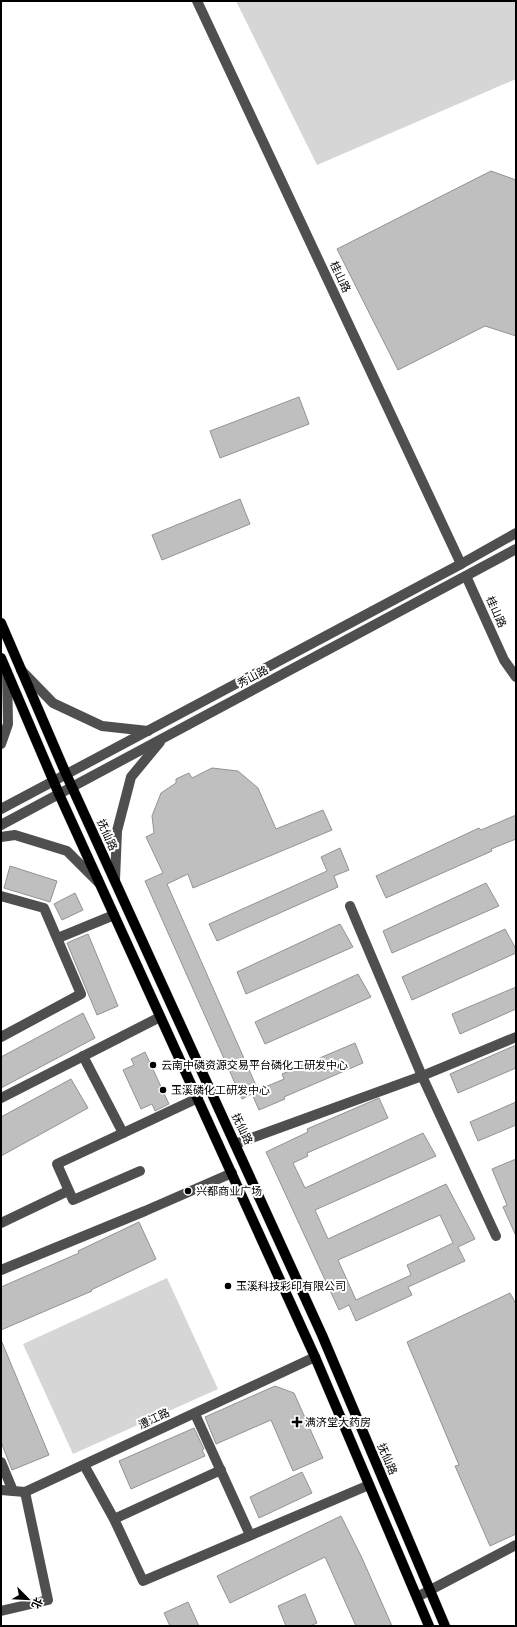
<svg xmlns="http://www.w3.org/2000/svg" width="517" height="1627" viewBox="0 0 517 1627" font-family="Rubik,'Noto Sans SC',sans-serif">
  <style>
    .green { fill: #d6d6d6 }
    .building { fill: #bfbfbf; stroke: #939393; fill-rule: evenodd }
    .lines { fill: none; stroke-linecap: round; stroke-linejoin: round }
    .major-casing { stroke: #dbdbdb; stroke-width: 11 }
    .minor { stroke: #4f4f4f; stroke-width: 10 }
    .major { stroke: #000; stroke-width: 10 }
    .poi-dot { fill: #000; stroke: #fff; stroke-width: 1.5 }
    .labels { text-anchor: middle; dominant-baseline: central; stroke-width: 4; stroke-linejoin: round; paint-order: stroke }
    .street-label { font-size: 11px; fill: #000; stroke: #fff }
    .poi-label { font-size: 11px; fill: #000; stroke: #fff; text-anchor: start }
  </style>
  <rect width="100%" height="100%" fill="#fff"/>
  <g class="green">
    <path d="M236,1H516V79L317,165Z"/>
    <path d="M167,1278L218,1389L73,1454L23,1344Z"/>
  </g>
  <g class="building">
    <path d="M491,171L516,180V336L485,326L398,370L337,249Z"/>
    <path d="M299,397L309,424L220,458L210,431Z"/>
    <path d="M240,499L250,524L162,560L152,535Z"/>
    <path d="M212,768L238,771L258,788L276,829L323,810L332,830L193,888L188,874L167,884L258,1090L284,1079L282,1074L355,1043L363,1063L284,1097L285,1099L259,1110L252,1094L242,1099L145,881L163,873L146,837L154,833L152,816L161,793L176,783V779L189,773L192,778Z"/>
    <path d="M516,815V839L491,849L492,851L386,898L376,876L479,828L481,830Z"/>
    <path d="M340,848L349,870L334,876L338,887L217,941L209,924L327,871L321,857Z"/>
    <path d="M10,866L57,881L50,902L4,888Z"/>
    <path d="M486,883L499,906L392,953L383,931Z"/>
    <path d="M75,893L83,910L62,920L54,904Z"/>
    <path d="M340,924L353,947L246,994L237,972Z"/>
    <path d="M505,929L516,949V953L412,1000L402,977Z"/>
    <path d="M88,934L118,1006L97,1015L67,943Z"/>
    <path d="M358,974L371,997L265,1044L255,1022Z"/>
    <path d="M516,987V1009L460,1034L452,1014Z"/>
    <path d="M83,1013L95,1038L1,1088V1057Z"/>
    <path d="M516,1045V1068L458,1093L450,1074Z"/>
    <path d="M145,1052L169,1104L155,1111L152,1104L141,1109L123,1070L134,1065L131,1059Z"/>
    <path d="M71,1079L88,1108L1,1156V1117Z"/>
    <path d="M379,1098L388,1118L307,1153L308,1156L293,1163L305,1188L423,1133L436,1156L315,1210L328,1239L446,1184L475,1239L458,1247L465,1261L408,1287L412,1295L356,1321L349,1305L339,1310L266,1152L308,1132L307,1129ZM440,1215L453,1243L407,1265L411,1275L356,1300L338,1260Z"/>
    <path d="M516,1102V1125L478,1141L470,1122Z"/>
    <path d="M516,1159V1236L503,1207L507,1205L492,1169Z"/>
    <path d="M139,1222L156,1259L91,1290L92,1291L1,1330V1287L79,1253L78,1251Z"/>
    <path d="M510,1293L516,1304V1534L490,1546L455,1466L459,1465L407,1342Z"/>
    <path d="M1,1340L49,1455L12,1470L1,1442Z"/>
    <path d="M275,1386L294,1393L323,1458L293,1471L271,1420L216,1444L205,1417Z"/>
    <path d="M194,1428L204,1449L202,1450L205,1456L131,1489L119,1461Z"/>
    <path d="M302,1472L312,1493L259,1518L250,1497Z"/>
    <path d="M341,1516L362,1558L392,1626H356L325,1557L230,1603L217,1576Z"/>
    <path d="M305,1594L317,1623L310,1626H286L278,1606Z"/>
    <path d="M188,1602L199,1626H170L164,1613Z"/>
  </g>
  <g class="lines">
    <g class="major-casing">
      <g id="major">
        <path d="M1,623L66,774L322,1335L445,1626"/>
        <path d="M1,658L59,794L315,1357L429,1626"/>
      </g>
    </g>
    <g class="minor">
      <path d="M197,1L461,564"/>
      <path d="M466,576L504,660L516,677"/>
      <path d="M21,670L53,703L102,726L148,731"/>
      <path d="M1,744L8,724L7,672"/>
      <path d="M1,809L461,564L516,533"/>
      <path d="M1,825L516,549"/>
      <path d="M1,837L15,835L67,851L99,883"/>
      <path d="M115,880L117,831L131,777L160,742"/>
      <path d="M1,896L44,908L81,994L1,1037"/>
      <path d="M350,906L422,1076L496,1236"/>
      <path d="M58,938L114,915"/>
      <path d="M83,1056L123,1133"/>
      <path d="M1,1098L160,1017"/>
      <path d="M235,1144L422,1076L516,1037"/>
      <path d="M140,1171L73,1200L57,1164L198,1098"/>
      <path d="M1,1223L68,1191"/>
      <path d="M1,1270L145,1211L232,1173"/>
      <path d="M195,1414L250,1535"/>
      <path d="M1,1462L13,1491"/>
      <path d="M84,1465L114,1519L143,1581L369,1485"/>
      <path d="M1,1490L25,1492L315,1357"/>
      <path d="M114,1519L221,1470"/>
      <path d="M417,1597L516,1545"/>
      <path d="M1,1611L48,1600L25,1492"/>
    </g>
    <use href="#major" class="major"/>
  </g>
  <g class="poi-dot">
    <circle cx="153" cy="1065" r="4"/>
    <circle cx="163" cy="1090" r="4"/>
    <circle cx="188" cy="1191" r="4"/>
    <circle cx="228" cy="1286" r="4"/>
    <path d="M295 1416h4v4h4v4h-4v4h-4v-4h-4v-4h4z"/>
  </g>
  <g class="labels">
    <g class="street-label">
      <text transform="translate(340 277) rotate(65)">桂山路</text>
      <text transform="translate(496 612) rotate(66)">桂山路</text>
      <text transform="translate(253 677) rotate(-28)">秀山路</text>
      <text transform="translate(107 835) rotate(66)">抚仙路</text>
      <text transform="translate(242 1129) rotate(65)">抚仙路</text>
      <text transform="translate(154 1419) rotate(-25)">澧江路</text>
      <text transform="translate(387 1459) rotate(67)">抚仙路</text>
    </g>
    <g class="poi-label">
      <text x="161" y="1065">云南中磷资源交易平台磷化工研发中心</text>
      <text x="171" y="1090">玉溪磷化工研发中心</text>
      <text x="196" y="1191">兴都商业广场</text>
      <text x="236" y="1286">玉溪科技彩印有限公司</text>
      <text x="305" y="1422">满济堂大药房</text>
    </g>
  </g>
  <rect width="517" height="1627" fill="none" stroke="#000000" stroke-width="4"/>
  <g transform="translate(28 1599) rotate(114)" stroke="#ffffff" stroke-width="3" paint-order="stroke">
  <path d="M0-3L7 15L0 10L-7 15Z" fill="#000000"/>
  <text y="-6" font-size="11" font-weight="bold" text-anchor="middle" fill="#000000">北</text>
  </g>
</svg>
